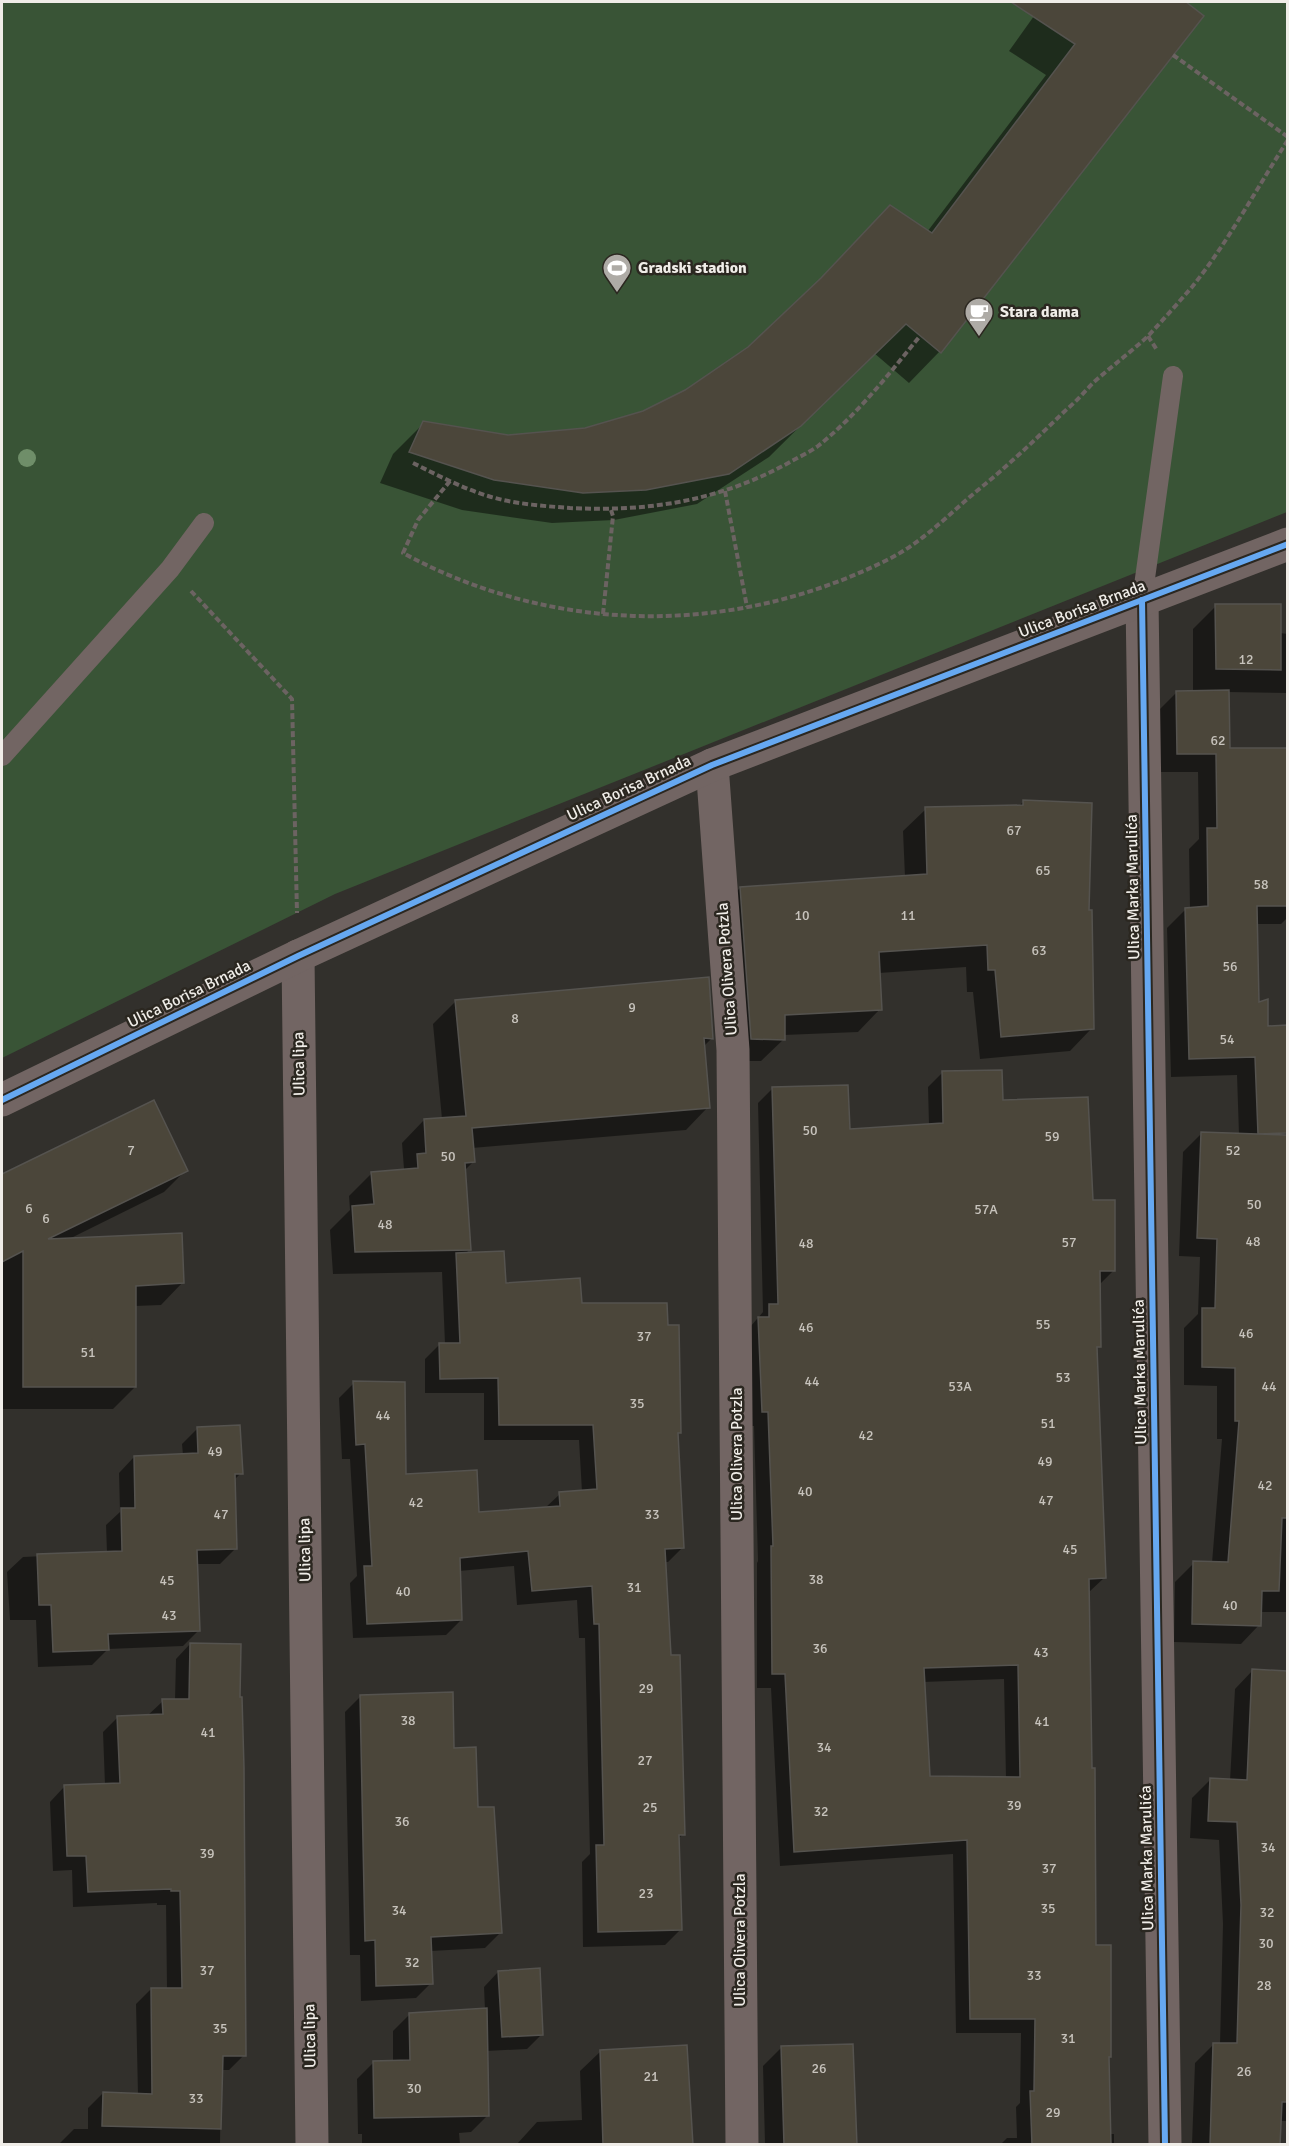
<svg xmlns="http://www.w3.org/2000/svg" width="1289" height="2146" viewBox="0 0 1289 2146" font-family="Signika,sans-serif">
  <style>
    .green { fill: #395436 }
    .shadow { fill: #0007; fill-rule: evenodd }
    .building { fill: #4b463a; stroke: #55534f; stroke-width: 1.5; fill-rule: evenodd }
    .lines { fill: none; stroke-linecap: round; stroke-linejoin: round }
    .path { stroke: #6c6362; stroke-width: 4; stroke-dasharray: 6 3; stroke-linecap: butt }
    .lane { stroke: #726563; stroke-width: 20 }
    .street { stroke: #726563; stroke-width: 33 }
    .cycleway-casing { stroke: #2b2720; stroke-width: 10 }
    .cycleway { stroke: #66a8f1; stroke-width: 6 }
    .tree { fill: #6f8e69 }
    .labels { text-anchor: middle; dominant-baseline: central; stroke-width: 5; stroke-linejoin: round; paint-order: stroke }
    .number-label { font-size: 14px; fill: #c7c3bc }
    .poi-label { font-size: 16px; font-weight: bold; fill: #f0ede8; stroke: #2b2720; text-anchor: start }
    .street-label { font-size: 16px; fill: #f0ede8; stroke: #2b2720 }
  </style>
  <rect width="100%" height="100%" fill="#32302c"/>
  <path class="green" d="M2,2H1287V512L335,894L2,1058Z"/>
  <g class="shadow">
    <path d="M1044,2H1184L1202,16L939,352L909,383L874,353L769,457L697,504L614,520L552,523L462,510L380,483L393,454L424,423L508,436L586,430L643,412L686,391L749,348L805,295L859,238L927,232L1046,75L1009,51Z"/>
    <path d="M1216,606L1280,633L1288,634V693L1227,692L1228,750L1288,749V917L1281,924H1256L1258,1004L1267,1027H1288V1612H1260L1259,1625L1241,1644L1174,1642L1175,1582L1194,1563H1212L1222,1439H1217V1386L1184,1385V1328L1198,1314L1200,1257L1179,1256L1183,1152L1201,1134L1239,1135L1237,1075L1171,1077L1167,928L1186,909H1190L1189,849L1199,839L1198,772H1159L1158,711L1177,692H1193V629Z"/>
    <path d="M1023,802L1087,912L1092,1028L1070,1051L980,1059L973,992H967L966,967L879,973L880,1009L858,1032L784,1035V1039L761,1061H729L718,910L740,888L905,877L903,831L926,809L1018,807Z"/>
    <path d="M456,1001L712,1038L703,1047L708,1107L686,1130L472,1148L473,1162L464,1171L470,1249L465,1254L504,1285L666,1326L680,1433L676,1436L683,1547L668,1562H664L683,1834L678,1839L680,1930L665,1945L583,1947L582,1862L590,1854L585,1638H579L577,1600L517,1605L514,1566L459,1571L461,1620L446,1635L353,1638L350,1583L357,1576L350,1459H342L339,1398L354,1383L405,1476L478,1514L545,1508L560,1494L582,1492L579,1440H484V1393H425V1359L440,1344H445L442,1272L333,1274L330,1230L350,1210L349,1196L372,1173L402,1171L404,1169L402,1143L424,1120L442,1119L433,1024Z"/>
    <path d="M943,1072L1001,1102L1092,1202L1114,1270L1099,1285V1346L1095,1351L1104,1578L1088,1593L1095,1947L1110,2056L1107,2059L1110,2134H1114V2144H1001L1007,2138H1017L1016,2107L1020,2103L1021,2033H956L953,1854L780,1866L771,1688H757V1563L758,1561L754,1426H748L744,1334L763,1312L758,1103L773,1088L848,1131L929,1125L928,1087ZM1004,1679L1006,1779L929,1778L923,1682Z"/>
    <path d="M153,1102L186,1170L164,1192L67,1240L183,1282L161,1305L135,1306V1387L113,1409H2V1176Z"/>
    <path d="M198,1428L241,1473L234,1480L236,1548L220,1564H196L199,1630L183,1646L108,1649L92,1665L38,1667L36,1620H10L7,1572L23,1557L107,1553L106,1525L120,1512L119,1473L134,1457L183,1455L182,1444Z"/>
    <path d="M190,1644L238,1699L244,2055L229,2070H221L220,2144H59L74,2129H88V2108L103,2093L138,2095L136,2004L151,1989H167L166,1905H157V1903L73,1907L72,1870L53,1871L50,1802L64,1787L105,1785L103,1732L118,1717L147,1716L163,1701L175,1700L176,1659Z"/>
    <path d="M1253,1670L1288,1672V2121H1280L1279,2144H1192L1195,2063L1214,2044H1220L1223,1924L1219,1840L1190,1838L1192,1798L1210,1780L1230,1781L1235,1689Z"/>
    <path d="M361,1696L453,1750L476,1809L501,1932L485,1948L431,1951V1983L416,1998L361,2001L360,1955H350L345,1712Z"/>
    <path d="M498,1972L542,2034L527,2049L486,2051L487,2116L471,2132L459,2133L460,2144H362V2134H358L357,2079L374,2062H393V2031L409,2015L485,2010L484,1987Z"/>
    <path d="M782,2047L855,2144H765L763,2066Z"/>
    <path d="M601,2051L691,2144H517L537,2122L582,2120L580,2071Z"/>
  </g>
  <g class="building">
    <path d="M1011,2H1186L1204,16L941,353L906,324L801,426L729,474L646,490L583,493L494,480L409,452L423,421L508,435L585,428L643,411L685,390L748,347L821,278L890,205L932,233L1075,44Z"/>
    <path d="M1215,604H1281V670L1216,669Z"/>
    <path d="M1229,690L1230,748H1287V906H1257L1259,1002L1268,999V1026L1287,1025V1133L1258,1134L1255,1057L1189,1059L1185,908L1208,906L1207,828H1217L1216,754H1177L1176,691Z"/>
    <path d="M1023,800L1092,803L1089,910H1092L1094,1029L1001,1037L995,970H988L987,945L879,952L882,1010L785,1015V1040L751,1039L740,887L927,874L925,807L1023,805Z"/>
    <path d="M709,977L713,1039L704,1038L710,1108L472,1128L475,1162L465,1163L471,1250L355,1252L352,1206L374,1204L371,1172L418,1168L417,1154L426,1153L424,1119L466,1116L455,1000Z"/>
    <path d="M1002,1070L1003,1100L1088,1097L1093,1200H1115V1271H1100L1101,1347H1097L1106,1578L1089,1579L1092,1768H1095L1096,1945H1111V2057H1109L1111,2145H1032L1030,2091H1034L1035,2019H970L967,1840L794,1852L785,1674H772L771,1546H773L768,1412H762L758,1317H769V1304H778L772,1087L848,1085L850,1129L943,1123L942,1071ZM1018,1665L1020,1777L930,1776L924,1668Z"/>
    <path d="M154,1100L188,1171L48,1239L182,1233L184,1283L136,1286V1387H23V1251L2,1262V1174Z"/>
    <path d="M1201,1132L1287,1135V1518H1282L1279,1591H1262L1261,1626L1192,1624L1193,1561L1228,1562L1239,1421H1235V1368L1202,1367V1308H1215L1217,1239L1197,1238Z"/>
    <path d="M504,1251L506,1283L580,1278L582,1303H667L668,1325H679L681,1433H678L684,1548L665,1549L671,1655H680L685,1835H679L682,1930L598,1932L596,1845H604L599,1624H594L592,1586L532,1591L528,1551L460,1558L462,1620L367,1624L364,1566H372L365,1444L356,1445L353,1381L405,1382L406,1474L477,1470L479,1512L560,1506L559,1492L597,1489L593,1425H499L498,1378L440,1379L439,1343H460L456,1253Z"/>
    <path d="M240,1425L243,1474H235L237,1549L197,1550L200,1631L108,1634L109,1650L53,1652L51,1605H39L37,1554L122,1551L121,1508H135L134,1456L198,1453L197,1427Z"/>
    <path d="M190,1643L241,1644L240,1697H242L244,1768L246,2056H223L221,2129L102,2126L103,2092L152,2094L151,1988H182L180,1891H171V1889L88,1892L86,1856H67L64,1785L120,1783L117,1716L163,1714L162,1699H189Z"/>
    <path d="M1252,1669L1287,1671V2102H1282L1280,2145H1210L1213,2043H1237L1241,1905L1237,1822L1208,1821L1210,1778L1247,1780Z"/>
    <path d="M453,1692L454,1748L476,1747L478,1807H494L502,1933L431,1937L433,1984L376,1986L375,1940L365,1941L360,1695Z"/>
    <path d="M540,1968L543,2035L502,2037L498,1971Z"/>
    <path d="M487,2008L489,2116L374,2118L373,2061L410,2060L409,2013Z"/>
    <path d="M853,2044L857,2145H784L781,2046Z"/>
    <path d="M687,2045L693,2145H603L600,2050Z"/>
  </g>
  <g class="lines">
    <g class="path">
      <path d="M1173,55L1288,137"/>
      <path d="M1148,336L1157,350"/>
      <path d="M413,463C437,475 462,488 488,496C514,504 543,506 570,508C648,512 720,501 790,462C799,457 810,452 818,446C857,415 889,374 920,336"/>
      <path d="M450,481L418,520L403,553C554,635 733,637 887,560C922,543 949,514 978,490C1009,465 1038,437 1067,409C1077,401 1085,391 1094,382C1112,366 1131,352 1148,336C1163,320 1178,303 1192,287C1229,241 1256,189 1288,140"/>
      <path d="M725,491L747,607"/>
      <path d="M191,591L292,699L297,913"/>
      <path d="M603,614L613,516L611,510"/>
    </g>
    <g class="lane">
      <path d="M1142,600L1173,376"/>
      <path d="M2,756L170,569L204,523"/>
    </g>
    <g class="street">
      <path d="M1142,600L1165,2144"/>
      <path d="M712,765L733,1050L742,2144"/>
      <path d="M298,956L312,2144"/>
      <path d="M2,1100L298,956L712,765L1288,544"/>
    </g>
    <g class="cycleway-casing">
      <g id="cycleway">
        <path d="M1142,600L1165,2144"/>
        <path d="M2,1100L298,956L712,765L1288,544"/>
      </g>
    </g>
    <use href="#cycleway" class="cycleway"/>
  </g>
  <circle class="tree" cx="27" cy="458" r="9"/>
  <defs>
    <g id="stadium-pin" transform="scale(1.5)"><path d="M0 17L-7.5 6A9.5 9.5 0 1 1 7.5 6Z" fill="#aeaba6" stroke="#2b2720"/><path d="M0-5a6.5 5 0 1 0 0 10a6.5 5 0 1 0 0-10ZM-3.5-1.8h7v3.6h-7Z" fill="#fff"/></g>
    <g id="cafe-pin" transform="scale(1.5)"><path d="M0 17L-7.5 6A9.5 9.5 0 1 1 7.5 6Z" fill="#aeaba6" stroke="#2b2720"/><path d="M-5.5-4.5H6V0H3Q3 3.5 0 3.5H-2.5Q-5.5 3.5-5.5 0ZM3-3.2v2h1.7v-2ZM-6 4.5H4V6H-6Z" fill="#fff"/></g>
  </defs>
  <g fill-rule="evenodd">
    <use href="#stadium-pin" x="617" y="268"/>
    <use href="#cafe-pin" x="979" y="312"/>
  </g>
  <g class="labels">
    <g class="number-label">
      <text x="1246" y="659">12</text>
      <text x="1218" y="740">62</text>
      <text x="1014" y="830">67</text>
      <text x="1043" y="870">65</text>
      <text x="1261" y="884">58</text>
      <text x="802" y="915">10</text>
      <text x="908" y="915">11</text>
      <text x="1039" y="950">63</text>
      <text x="1230" y="966">56</text>
      <text x="632" y="1007">9</text>
      <text x="515" y="1018">8</text>
      <text x="1227" y="1039">54</text>
      <text x="810" y="1130">50</text>
      <text x="1052" y="1136">59</text>
      <text x="131" y="1150">7</text>
      <text x="1233" y="1150">52</text>
      <text x="448" y="1156">50</text>
      <text x="1254" y="1204">50</text>
      <text x="29" y="1208">6</text>
      <text x="986" y="1209">57A</text>
      <text x="46" y="1218">6</text>
      <text x="385" y="1224">48</text>
      <text x="1253" y="1241">48</text>
      <text x="1069" y="1242">57</text>
      <text x="806" y="1243">48</text>
      <text x="1043" y="1324">55</text>
      <text x="806" y="1327">46</text>
      <text x="1246" y="1333">46</text>
      <text x="644" y="1336">37</text>
      <text x="88" y="1352">51</text>
      <text x="1063" y="1377">53</text>
      <text x="812" y="1381">44</text>
      <text x="960" y="1386">53A</text>
      <text x="1269" y="1386">44</text>
      <text x="637" y="1403">35</text>
      <text x="383" y="1415">44</text>
      <text x="1048" y="1423">51</text>
      <text x="866" y="1435">42</text>
      <text x="215" y="1451">49</text>
      <text x="1045" y="1461">49</text>
      <text x="1265" y="1485">42</text>
      <text x="805" y="1491">40</text>
      <text x="1046" y="1500">47</text>
      <text x="416" y="1502">42</text>
      <text x="221" y="1514">47</text>
      <text x="652" y="1514">33</text>
      <text x="1070" y="1549">45</text>
      <text x="816" y="1579">38</text>
      <text x="167" y="1580">45</text>
      <text x="634" y="1587">31</text>
      <text x="403" y="1591">40</text>
      <text x="1230" y="1605">40</text>
      <text x="169" y="1615">43</text>
      <text x="820" y="1648">36</text>
      <text x="1041" y="1652">43</text>
      <text x="646" y="1688">29</text>
      <text x="408" y="1720">38</text>
      <text x="1042" y="1721">41</text>
      <text x="208" y="1732">41</text>
      <text x="824" y="1747">34</text>
      <text x="645" y="1760">27</text>
      <text x="1014" y="1805">39</text>
      <text x="650" y="1807">25</text>
      <text x="821" y="1811">32</text>
      <text x="402" y="1821">36</text>
      <text x="1268" y="1847">34</text>
      <text x="207" y="1853">39</text>
      <text x="1049" y="1868">37</text>
      <text x="646" y="1893">23</text>
      <text x="1048" y="1908">35</text>
      <text x="399" y="1910">34</text>
      <text x="1267" y="1912">32</text>
      <text x="1266" y="1943">30</text>
      <text x="412" y="1962">32</text>
      <text x="207" y="1970">37</text>
      <text x="1034" y="1975">33</text>
      <text x="1264" y="1985">28</text>
      <text x="220" y="2028">35</text>
      <text x="1068" y="2038">31</text>
      <text x="819" y="2068">26</text>
      <text x="1244" y="2071">26</text>
      <text x="651" y="2076">21</text>
      <text x="414" y="2088">30</text>
      <text x="196" y="2098">33</text>
      <text x="1053" y="2112">29</text>
    </g>
    <g class="poi-label">
      <text x="638" y="268">Gradski stadion</text>
      <text x="1000" y="312">Stara dama</text>
    </g>
    <g class="street-label">
      <text transform="translate(1082 609) rotate(-21)">Ulica Borisa Brnada</text>
      <text transform="translate(629 788) rotate(-25)">Ulica Borisa Brnada</text>
      <text transform="translate(1133 887) rotate(-91)">Ulica Marka Marulića</text>
      <text transform="translate(727 969) rotate(-94)">Ulica Olivera Potzla</text>
      <text transform="translate(189 994) rotate(-26)">Ulica Borisa Brnada</text>
      <text transform="translate(299 1064) rotate(-91)">Ulica lipa</text>
      <text transform="translate(1140 1372) rotate(-91)">Ulica Marka Marulića</text>
      <text transform="translate(737 1454) rotate(-90)">Ulica Olivera Potzla</text>
      <text transform="translate(305 1550) rotate(-91)">Ulica lipa</text>
      <text transform="translate(1147 1858) rotate(-91)">Ulica Marka Marulića</text>
      <text transform="translate(740 1940) rotate(-90)">Ulica Olivera Potzla</text>
      <text transform="translate(310 2036) rotate(-91)">Ulica lipa</text>
    </g>
  </g>
  <rect width="1289" height="2146" fill="none" stroke="#f0ede8" stroke-width="6"/>
</svg>
